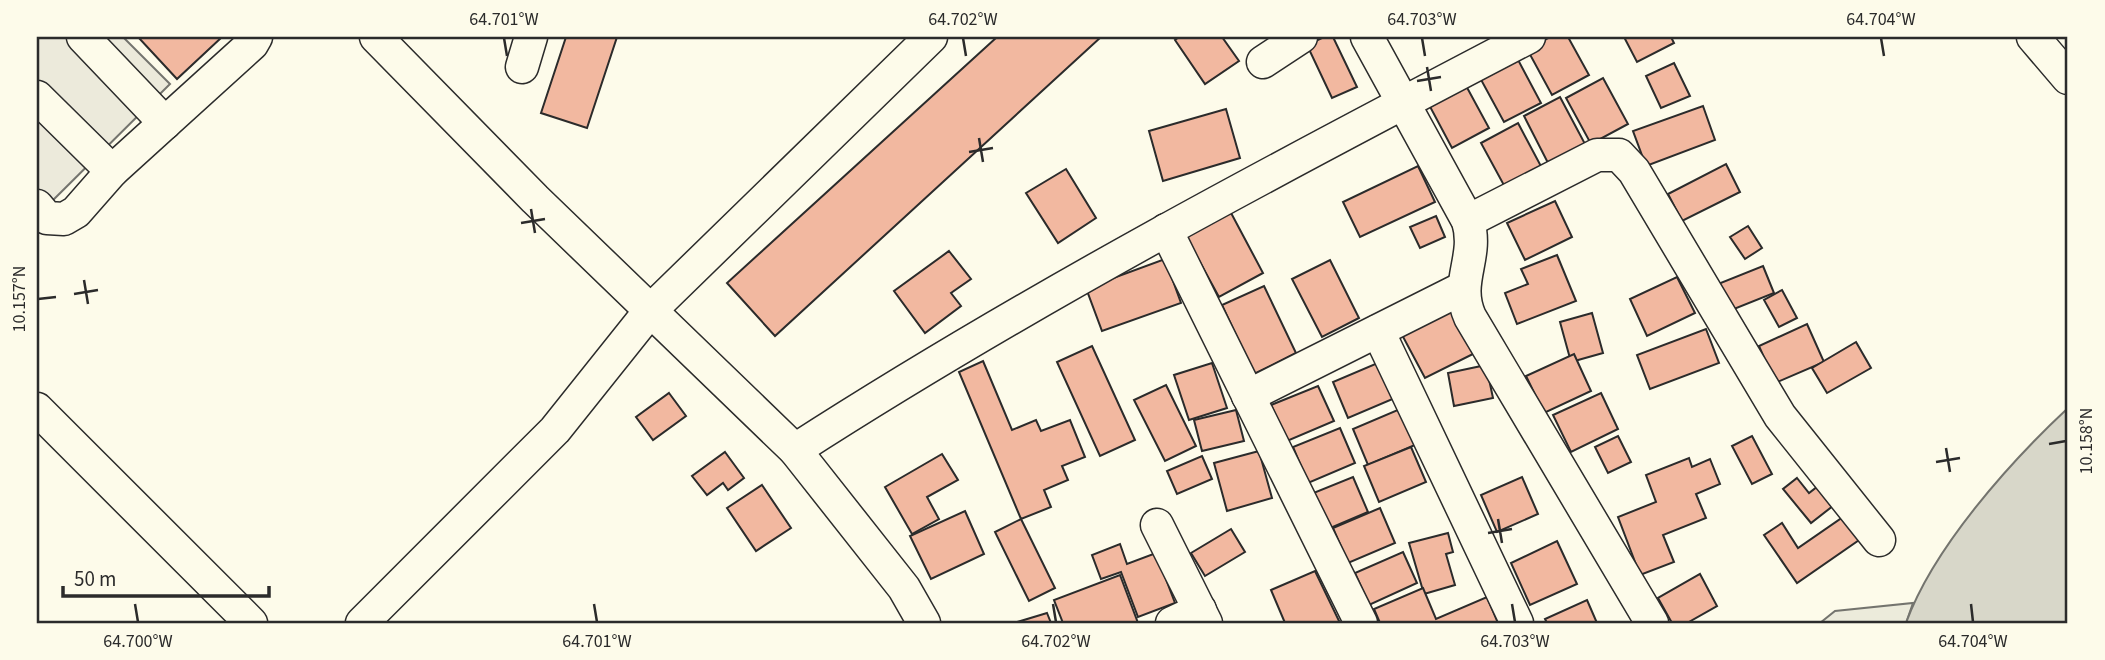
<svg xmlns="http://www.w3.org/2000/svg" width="2105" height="660" viewBox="0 0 2105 660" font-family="'Source Sans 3',sans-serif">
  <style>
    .green { fill: #ecebdb; stroke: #74746e; stroke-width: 2 }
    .parking { fill: #eceadb; stroke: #74746e; stroke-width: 2 }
    .water { fill: #d8d7c9; stroke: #74746e; stroke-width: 2 }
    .building { fill: #f2b8a0; stroke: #2b2b2b; stroke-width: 2 }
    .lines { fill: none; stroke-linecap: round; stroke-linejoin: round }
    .minor-casing { stroke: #2b2b2b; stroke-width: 35 }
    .minor { stroke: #fdfbea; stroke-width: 32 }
    .ticks { fill: none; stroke: #2b2b2b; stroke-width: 2.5 }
    .neatline { fill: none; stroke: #2b2b2b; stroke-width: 2.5 }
    .ticks-label { font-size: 18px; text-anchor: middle; fill: #2b2b2b }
  </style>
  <rect width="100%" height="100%" fill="#fdfbea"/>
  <path class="green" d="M1913,603L1906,623H1820L1835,611Z"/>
  <path class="parking" d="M37,37H123L170,84L37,216Z"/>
  <path class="water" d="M2068,408V623H1906C1933,548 2010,462 2068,408Z"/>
  <g class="building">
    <path d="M138,37H222L177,79Z"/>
    <path d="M566,37H617L587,128L541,113Z"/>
    <path d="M997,37H1101L775,336L727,283Z"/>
    <path d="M1179,37H1222L1239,61L1205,84L1175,40Z"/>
    <path d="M1324,37H1333L1357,87L1332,98L1307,45Z"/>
    <path d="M1550,37H1568L1589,75L1552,95L1527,49Z"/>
    <path d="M1624,37H1671L1674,43L1637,62Z"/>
    <path d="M1516,56L1541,103L1504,122L1479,76Z"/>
    <path d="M1674,63L1690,96L1661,108L1646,76Z"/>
    <path d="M1603,78L1628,124L1591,144L1566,98Z"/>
    <path d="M1464,82L1489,128L1452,148L1427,101Z"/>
    <path d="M1560,97L1585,144L1548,163L1524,116Z"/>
    <path d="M1703,106L1715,140L1646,166L1633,131Z"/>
    <path d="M1226,109L1240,158L1163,181L1149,131Z"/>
    <path d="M1518,123L1543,170L1506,189L1481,143Z"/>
    <path d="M1726,164L1740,192L1682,221L1668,194Z"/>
    <path d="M1418,166L1435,202L1360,237L1343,202Z"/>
    <path d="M1066,169L1096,218L1058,243L1026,193Z"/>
    <path d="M1555,201L1572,237L1525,260L1507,223Z"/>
    <path d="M1230,211L1263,273L1219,297L1185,235Z"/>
    <path d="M1436,216L1445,237L1420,248L1410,227Z"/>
    <path d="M1748,226L1762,248L1745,259L1730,237Z"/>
    <path d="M949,251L971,279L951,293L961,306L925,333L894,291Z"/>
    <path d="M1557,255L1576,301L1517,324L1505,293L1528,284L1521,269Z"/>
    <path d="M1165,259L1181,303L1102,331L1086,288Z"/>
    <path d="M1330,260L1359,318L1322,337L1292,279Z"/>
    <path d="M1763,266L1774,293L1729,311L1718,284Z"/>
    <path d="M1677,277L1695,313L1647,336L1630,299Z"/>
    <path d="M1264,286L1296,353L1254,374L1222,305Z"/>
    <path d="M1782,290L1797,318L1779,327L1764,300Z"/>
    <path d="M1454,307L1477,352L1425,378L1401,333Z"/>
    <path d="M1592,313L1603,353L1571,362L1560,322Z"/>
    <path d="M1807,324L1824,362L1775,383L1759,346Z"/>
    <path d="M1706,329L1719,363L1650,389L1637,355Z"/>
    <path d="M1856,342L1871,368L1827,393L1812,368Z"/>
    <path d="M1092,346L1135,440L1100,456L1057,362Z"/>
    <path d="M1574,354L1591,391L1544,413L1526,376Z"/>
    <path d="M983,361L1012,430L1036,420L1041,431L1070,420L1085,457L1062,466L1068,480L1044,490L1051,507L1021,519L959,372Z"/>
    <path d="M1380,362L1395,398L1348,418L1333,382Z"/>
    <path d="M1212,363L1227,408L1189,420L1174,375Z"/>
    <path d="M1486,365L1493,398L1454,406L1448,373Z"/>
    <path d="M1166,385L1196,446L1165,461L1134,400Z"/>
    <path d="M1318,386L1334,421L1287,441L1271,405Z"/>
    <path d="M669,393L686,416L653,440L636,417Z"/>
    <path d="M1601,393L1618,429L1571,452L1553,415Z"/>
    <path d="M1400,409L1415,445L1368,465L1353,429Z"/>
    <path d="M1236,410L1244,441L1202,451L1194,420Z"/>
    <path d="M1340,428L1355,463L1308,483L1293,447Z"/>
    <path d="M1618,436L1631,462L1608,473L1595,447Z"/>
    <path d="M1752,436L1772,474L1752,484L1732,446Z"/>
    <path d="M1411,447L1426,482L1379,502L1364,466Z"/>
    <path d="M1259,451L1272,498L1227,511L1214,463Z"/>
    <path d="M725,452L744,478L728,490L723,483L707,495L692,476Z"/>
    <path d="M942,454L958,480L927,497L939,519L912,534L885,487Z"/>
    <path d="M1202,456L1212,479L1177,494L1167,471Z"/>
    <path d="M1689,458L1692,467L1710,459L1720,484L1696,494L1706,518L1663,535L1674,562L1640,575L1618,517L1656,502L1646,475Z"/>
    <path d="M1353,477L1368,512L1321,532L1306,496Z"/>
    <path d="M1522,477L1538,514L1497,532L1481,495Z"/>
    <path d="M1797,478L1809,493L1822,483L1838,502L1811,523L1783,489Z"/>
    <path d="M762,485L791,528L756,551L727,508Z"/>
    <path d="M1380,508L1395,543L1348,563L1333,528Z"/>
    <path d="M965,511L984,554L931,579L910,536Z"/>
    <path d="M1846,515L1862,538L1797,583L1764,535L1782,523L1798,548Z"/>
    <path d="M1021,519L1055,588L1029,601L995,532Z"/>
    <path d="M1231,529L1245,552L1205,576L1191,553Z"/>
    <path d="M1448,533L1453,552L1446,554L1455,585L1424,594L1409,543Z"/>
    <path d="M1557,541L1577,584L1530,605L1511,563Z"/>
    <path d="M1120,544L1127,564L1156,553L1175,603L1138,617L1121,572L1101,579L1092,555Z"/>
    <path d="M1403,552L1417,583L1369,605L1355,573Z"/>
    <path d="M1315,571L1340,623H1285L1271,590Z"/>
    <path d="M1700,574L1717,606L1687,623H1672L1658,598Z"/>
    <path d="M1120,575L1138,623H1063L1054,600Z"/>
    <path d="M1423,588L1436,619L1487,597L1498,623H1380L1374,609Z"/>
    <path d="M1587,600L1597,623H1547L1545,619Z"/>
    <path d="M1047,613L1051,623H1014Z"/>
  </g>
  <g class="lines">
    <g class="minor-casing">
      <g id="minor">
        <path d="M83,37L165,123"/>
        <path d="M376,37L535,199L795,450L904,588L924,623"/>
        <path d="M1367,37L1468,221C1479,258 1454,281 1470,317L1652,623"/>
        <path d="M2033,37L2068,78"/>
        <path d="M1263,62L1301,37"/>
        <path d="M522,67L531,37"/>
        <path d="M37,97L112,171"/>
        <path d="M37,206L47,218L64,219L76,212L112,171L252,44L256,37"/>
        <path d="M1468,221L1597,155H1619L1634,171L1780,416L1879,540"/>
        <path d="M1166,230L1361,623"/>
        <path d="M1378,331L1517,623"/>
        <path d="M1248,396L1463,288"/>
        <path d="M37,409L251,623"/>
        <path d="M795,450C1031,298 1280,167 1529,37"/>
        <path d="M1157,525L1206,623"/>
        <path d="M362,623L555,430L650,311L931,37"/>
        <path d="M1172,623L1200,610"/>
      </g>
    </g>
    <use href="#minor" class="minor"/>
  </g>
  <path class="ticks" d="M504,38L507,56M963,38L966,56M1422,38L1425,56M1881,38L1884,56M1427,67L1431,91M1417,81L1441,77M979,138L983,162M969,152L993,148M531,209L535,233M521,223L545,219M84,280L88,304M74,294L98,290M38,299L56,297M2049,444L2066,441M1946,448L1950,472M1936,462L1960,458M1498,519L1502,543M1488,533L1512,529M135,604L138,622M594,604L597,622M1053,604L1056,622M1512,604L1515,622M1971,604L1973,622"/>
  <rect width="2105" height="660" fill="none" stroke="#fdfbea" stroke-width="77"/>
  <path d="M63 586v10h206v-10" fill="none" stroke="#2b2b2b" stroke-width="3.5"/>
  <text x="74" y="586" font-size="21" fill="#2b2b2b" stroke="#fdfbea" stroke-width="5" paint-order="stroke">50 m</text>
  <rect x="38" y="38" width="2028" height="584" class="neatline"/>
  <g class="ticks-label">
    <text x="504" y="25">64.701°W</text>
    <text x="963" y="25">64.702°W</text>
    <text x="1422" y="25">64.703°W</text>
    <text x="1881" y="25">64.704°W</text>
    <text transform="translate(19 299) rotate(-90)" y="6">10.157°N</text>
    <text transform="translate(2086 441) rotate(-90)" y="6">10.158°N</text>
    <text x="138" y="647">64.700°W</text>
    <text x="597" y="647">64.701°W</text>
    <text x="1056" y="647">64.702°W</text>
    <text x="1515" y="647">64.703°W</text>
    <text x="1973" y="647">64.704°W</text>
  </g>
</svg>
